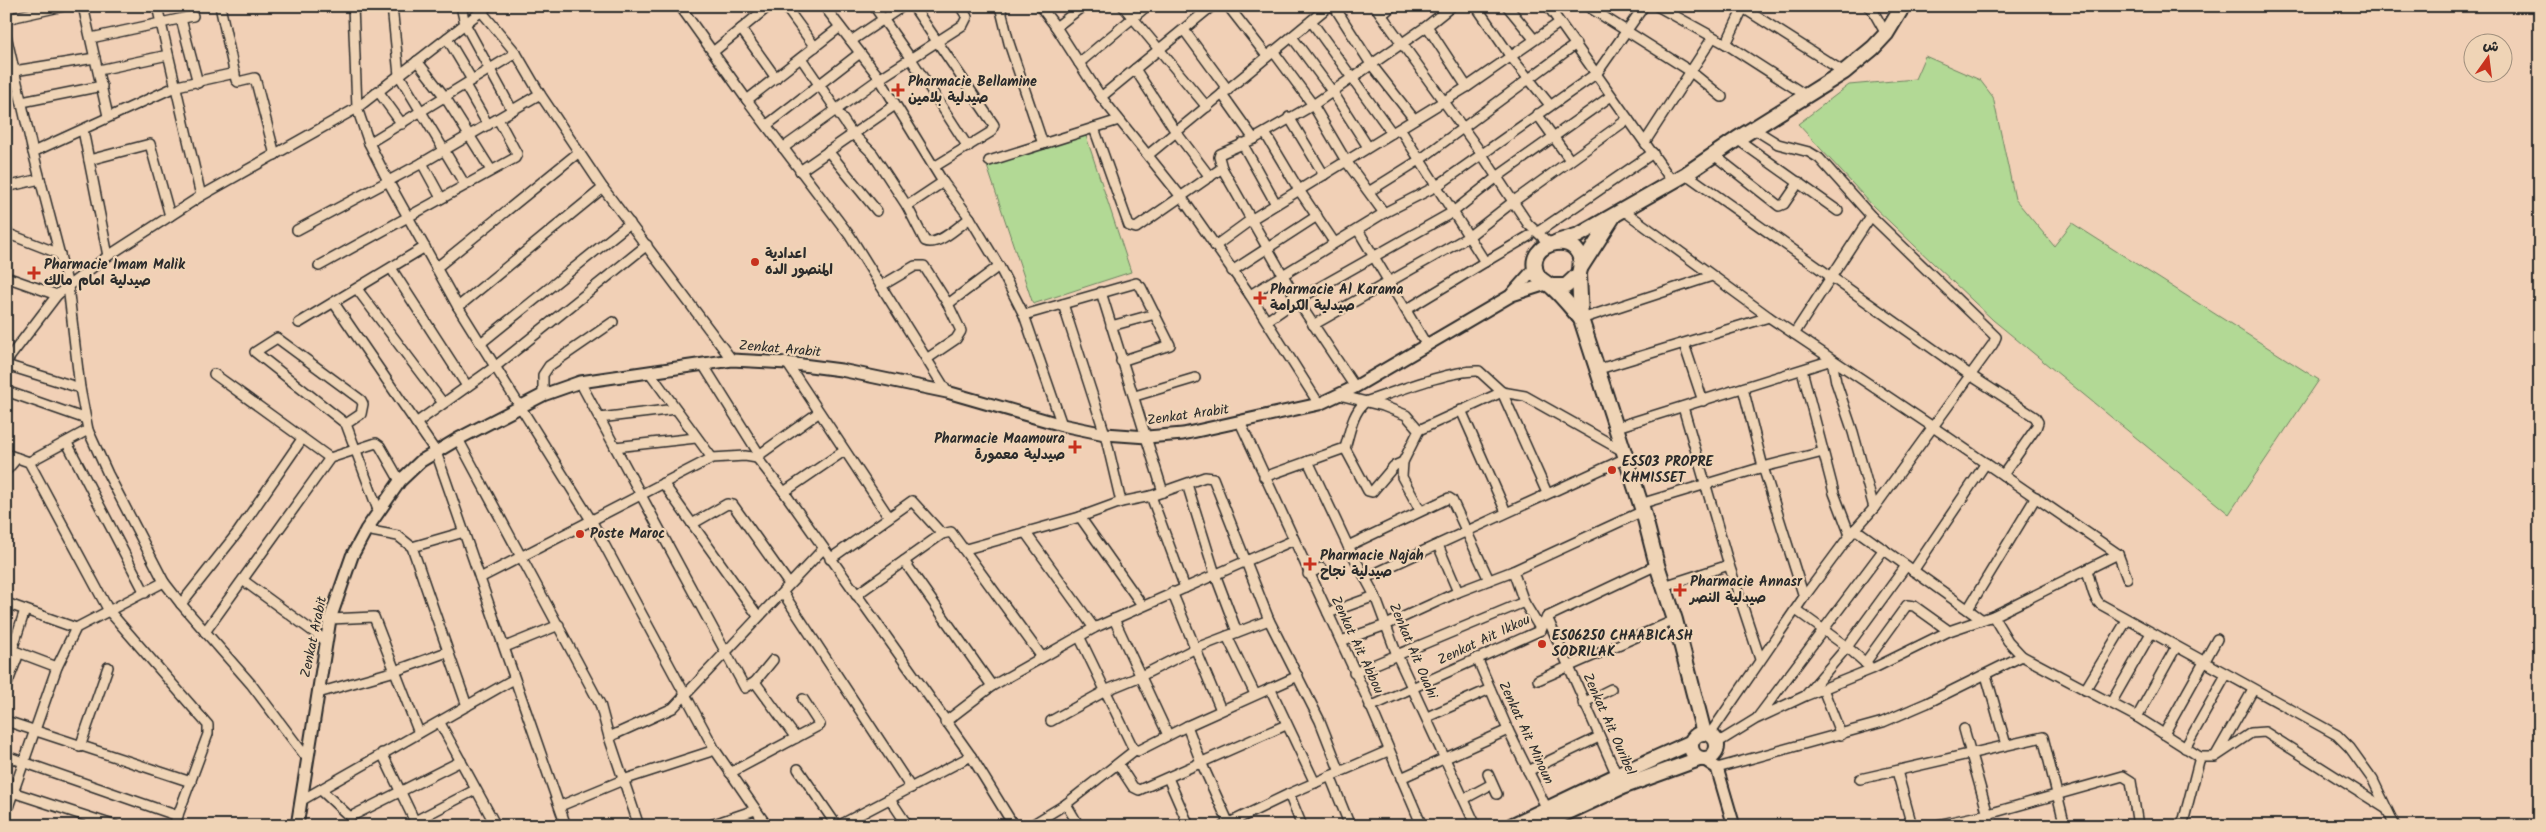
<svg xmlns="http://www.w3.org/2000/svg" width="2546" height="832" viewBox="0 0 2546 832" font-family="Kalam,'Playpen Sans Arabic',sans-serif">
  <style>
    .green { fill: #b2d995; stroke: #6e8260 }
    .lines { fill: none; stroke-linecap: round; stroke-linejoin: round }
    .minor-casing { stroke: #2b2b2b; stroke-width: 12 }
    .tertiary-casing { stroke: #2b2b2b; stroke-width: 15 }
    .secondary-casing { stroke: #2b2b2b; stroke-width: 18 }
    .minor { stroke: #efd4b6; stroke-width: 9 }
    .tertiary { stroke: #efd4b6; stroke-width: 11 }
    .secondary { stroke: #efd4b6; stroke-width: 14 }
    .poi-dot { fill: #c8321e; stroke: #efd4b6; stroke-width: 2 }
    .labels { text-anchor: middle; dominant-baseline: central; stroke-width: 4.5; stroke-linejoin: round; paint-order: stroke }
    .poi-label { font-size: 14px; font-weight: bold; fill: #2b2b2b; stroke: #efd4b6; text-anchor: start }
    .street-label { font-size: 14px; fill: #2b2b2b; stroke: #efd4b6 }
  </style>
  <rect width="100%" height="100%" fill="#f1d0b6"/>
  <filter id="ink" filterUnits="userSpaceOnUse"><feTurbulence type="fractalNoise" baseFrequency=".02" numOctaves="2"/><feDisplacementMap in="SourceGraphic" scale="10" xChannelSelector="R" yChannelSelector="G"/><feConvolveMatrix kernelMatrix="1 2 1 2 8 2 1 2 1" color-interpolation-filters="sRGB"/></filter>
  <g filter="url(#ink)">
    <g class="green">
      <path d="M1925,56L1980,80L1993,97L2015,199L2054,246L2072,223L2319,380L2229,514L1993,320L1873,206L1798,124L1849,85L1915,79Z"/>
      <path d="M1085,133L1131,272L1033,304L987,166Z"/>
    </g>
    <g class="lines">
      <g class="minor-casing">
        <g id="minor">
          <path d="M83,6L108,116"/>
          <path d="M157,6L201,196"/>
          <path d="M220,6L236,80L238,82L255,78L275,155"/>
          <path d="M353,6L357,108L369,143L388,181L458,307L591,520L715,750L767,826"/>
          <path d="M392,6L399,75L465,185"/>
          <path d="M461,6L465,24L512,110"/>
          <path d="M680,6L747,100L850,236L947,392"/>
          <path d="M785,6L815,47"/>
          <path d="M824,6L878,76L943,182L970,218L999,266L1024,315L1062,425"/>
          <path d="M874,6L911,59L968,147"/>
          <path d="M913,6L994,125L991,132L934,167"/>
          <path d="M1000,6L1009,43L1043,144"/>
          <path d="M1040,6L1056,27L1101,97L1182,198L1250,295L1319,404"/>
          <path d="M1123,6L1207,107"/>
          <path d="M1228,6L1267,56"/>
          <path d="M1334,6L1371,64L1414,119"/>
          <path d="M1375,6L1481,153L1528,224L1550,244"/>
          <path d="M1476,6L1511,57L1550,105"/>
          <path d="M1507,6L1534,39"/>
          <path d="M1548,6L1672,181"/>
          <path d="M1587,6L1690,71L1722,97"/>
          <path d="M1657,6L1726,44L1807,96"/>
          <path d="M1740,6L1844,72"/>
          <path d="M1868,6L1872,9L1886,34"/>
          <path d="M481,11L516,53L540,94L603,188L732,360"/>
          <path d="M1382,15L1392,6"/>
          <path d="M6,19L64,6"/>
          <path d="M181,19L198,83"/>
          <path d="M1311,21L1392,133"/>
          <path d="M1427,26L1467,87"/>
          <path d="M1056,27L1083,6"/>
          <path d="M741,29L776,78"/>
          <path d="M1184,30L1228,90"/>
          <path d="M6,35L33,152L68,286L80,388L88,430L108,474L164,582L181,604L251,684L306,757"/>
          <path d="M1292,37L1332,91L1368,147"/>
          <path d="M91,38L193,16"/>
          <path d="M447,38L472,80"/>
          <path d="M851,41L903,6"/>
          <path d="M1726,44L1744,6"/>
          <path d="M1273,51L1313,105L1346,161L1384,213"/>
          <path d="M713,52L769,6"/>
          <path d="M801,58L852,133L873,154L907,206L925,241C938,247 960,225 970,218"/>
          <path d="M417,61L445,97L491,170"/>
          <path d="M1079,63L1147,6"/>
          <path d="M1135,69L1176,132L1210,177"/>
          <path d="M99,70L168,55"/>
          <path d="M14,71L95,58"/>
          <path d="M465,85L488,125"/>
          <path d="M378,91L402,124"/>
          <path d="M1222,94L1254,139"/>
          <path d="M1101,97L1212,6"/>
          <path d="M747,100L840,27"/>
          <path d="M22,102L102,86"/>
          <path d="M1537,114L1570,160"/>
          <path d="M1289,117L1324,175"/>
          <path d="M767,125L860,53"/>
          <path d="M1094,128L1129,226L1136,228L1222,168L1219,157L1220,154L1254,139L1313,105L1427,26L1452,6"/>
          <path d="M1400,129L1485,262L1406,310"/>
          <path d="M83,130L108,256"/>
          <path d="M1265,133L1299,190L1334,242"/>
          <path d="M1737,139L1838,211"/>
          <path d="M1645,142L1713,37"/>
          <path d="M369,143L516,53"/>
          <path d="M1242,143L1276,204"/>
          <path d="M783,148L879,79L963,25L967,17L960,6"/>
          <path d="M828,151L877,211"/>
          <path d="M33,152L177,86L235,73"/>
          <path d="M1148,155L1329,6"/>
          <path d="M1714,155L1779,206L1784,204L1799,182"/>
          <path d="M89,160L150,144L170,216"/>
          <path d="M989,161L1119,120"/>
          <path d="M422,163L441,198"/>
          <path d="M1222,168L1297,300L1355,387"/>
          <path d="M800,171L895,105"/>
          <path d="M1686,174L1970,375L2035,417L2038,422L2036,428L2003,475"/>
          <path d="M6,187L40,179"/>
          <path d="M1370,191L1421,159L1576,44"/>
          <path d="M907,206L943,182"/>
          <path d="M1623,210L1769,317L1933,427L2118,554L2127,578"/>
          <path d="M297,230L422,163L540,94"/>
          <path d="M1358,230L1426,344"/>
          <path d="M1538,232L1653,153"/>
          <path d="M6,233L60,254"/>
          <path d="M1215,246L1252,219L1467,87L1559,23"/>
          <path d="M1485,262L1529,236"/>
          <path d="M319,266L515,158L517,154L498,119"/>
          <path d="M391,268L467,386"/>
          <path d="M436,268L579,152"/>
          <path d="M1232,271L1317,216"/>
          <path d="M6,277L57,295"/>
          <path d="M881,286L915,266H924L948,304L961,331L956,339L928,358"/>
          <path d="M357,289L443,403"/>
          <path d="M1101,292L1163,492"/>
          <path d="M1250,295L1384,213L1437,186L1597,73L1644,6"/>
          <path d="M334,303L436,452L566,826"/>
          <path d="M948,304L999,266"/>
          <path d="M1063,304L1105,434L1121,502"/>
          <path d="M458,307L603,188"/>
          <path d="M1024,315L1136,283L1141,287L1170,345L1121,361"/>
          <path d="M1581,319L1712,276"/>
          <path d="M1268,320L1297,300L1453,212L1497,177L1611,96"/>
          <path d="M299,323L425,247"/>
          <path d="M1313,325L1468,237L1514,201L1628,119"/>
          <path d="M1111,326L1155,314"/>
          <path d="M1794,334L1871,216"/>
          <path d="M481,343L630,223"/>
          <path d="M1684,344L1703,401"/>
          <path d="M6,362L57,295L68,286L108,256L201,196L357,108L488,6"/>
          <path d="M787,363L889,517"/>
          <path d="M6,365L80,388"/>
          <path d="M704,366L759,454L757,458L784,492L971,756L1014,826"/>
          <path d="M1599,369L1769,317"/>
          <path d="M1802,370L1834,493L1850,535"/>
          <path d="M650,373L712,458"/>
          <path d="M214,374L330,458"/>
          <path d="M580,382L745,688L755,682L773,660"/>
          <path d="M1743,388L1763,467L1804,597"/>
          <path d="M6,391L86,419"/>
          <path d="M543,395V375L549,366L613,322"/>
          <path d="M1339,395L1383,406L1406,415L1419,430"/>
          <path d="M1135,396L1195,378"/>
          <path d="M1683,407L1729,565L1760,659"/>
          <path d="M1461,410L1506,512"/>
          <path d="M599,418L676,409"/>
          <path d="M1240,422L1368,700L1422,826"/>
          <path d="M416,423L496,366L647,245"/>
          <path d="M346,424L361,414L363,404L361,400L277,338L255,352L346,424L378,510"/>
          <path d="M1617,427L1832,360L1836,382L1853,432L1874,508"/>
          <path d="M458,439L600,704L609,737L639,826"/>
          <path d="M67,443L145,593"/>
          <path d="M615,447L696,438"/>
          <path d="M6,454L29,462L109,611L208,725V734L174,826"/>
          <path d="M759,455L818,413"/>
          <path d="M1308,461L1348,546L1375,596L1397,655L1476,826"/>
          <path d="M29,462L88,430"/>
          <path d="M1403,462L1394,466L1372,492L1368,491L1345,448C1350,432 1352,414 1365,402C1392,393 1453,369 1479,371L1502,392L1547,493"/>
          <path d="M6,471L17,458"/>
          <path d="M1264,477L1345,448"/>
          <path d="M663,483L758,616"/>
          <path d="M1187,484L1215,574L1237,632"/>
          <path d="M784,492L844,451"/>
          <path d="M1151,496L1185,588"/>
          <path d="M1640,504L1763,467L1823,452"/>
          <path d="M1420,510L1402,477L1403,462L1419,430L1502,392L1525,396L1623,451"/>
          <path d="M1080,517L1142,605"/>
          <path d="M692,524L727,504L733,505L789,584"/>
          <path d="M1855,529L1981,619"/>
          <path d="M366,530L398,536L412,547L467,706"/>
          <path d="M1025,532L1094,628"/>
          <path d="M1438,545L1458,592"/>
          <path d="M1348,546L1449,498L1452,500L1489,580"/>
          <path d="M412,547L464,532"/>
          <path d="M966,549L1080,517L1121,502L1151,496L1205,477L1213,478L1269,620L1320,721L1340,772"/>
          <path d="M830,559L912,501L942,534"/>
          <path d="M904,561L992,686"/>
          <path d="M1513,571L1524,602L1541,630"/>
          <path d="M1913,571L1986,463"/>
          <path d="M2087,571C2091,581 2092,597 2100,604L2337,735L2350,748L2373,780L2395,826"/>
          <path d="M1308,574L1321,568"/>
          <path d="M480,578L712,458L745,456L757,458"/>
          <path d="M1365,578L1626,458"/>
          <path d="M244,581L326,641"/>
          <path d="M1664,586L1729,565"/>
          <path d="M1172,592L1221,710"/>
          <path d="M783,593L911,788"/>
          <path d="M856,595L942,534L951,532L1042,657"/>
          <path d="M6,603L76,628"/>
          <path d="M181,604L238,532L302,439"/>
          <path d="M1968,609L2036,497"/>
          <path d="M25,610L12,650L57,667"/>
          <path d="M1796,610L1847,647L1869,666"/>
          <path d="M1328,613L1375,596"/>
          <path d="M1993,616L2008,641L2022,656L2137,717L2200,757H2215L2251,733L2265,732L2385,808"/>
          <path d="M1547,617L1619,780"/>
          <path d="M330,619L374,617L419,733"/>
          <path d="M1114,619L1168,735"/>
          <path d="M205,632L330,458L376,443L380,446L400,481"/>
          <path d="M1227,636L1255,694"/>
          <path d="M1080,638L1133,748L1138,751L1187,726L1298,676"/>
          <path d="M1341,641L1386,625L1458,592L1513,571L1643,511"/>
          <path d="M505,647L559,625"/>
          <path d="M1477,658L1508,730L1549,813"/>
          <path d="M1865,663L1907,605L1914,606L1949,631"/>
          <path d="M1354,673L1524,602"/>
          <path d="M1986,675L2006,745"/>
          <path d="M1538,680L1675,620"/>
          <path d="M755,682L796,738"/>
          <path d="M6,687L19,653"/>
          <path d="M1270,688L1315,783"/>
          <path d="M1823,689L1841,735"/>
          <path d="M2085,690L2127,620"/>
          <path d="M318,693L395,671L447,652"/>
          <path d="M1807,694L1847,647L1906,566"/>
          <path d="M1583,703L1611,689"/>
          <path d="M2111,703L2151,633"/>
          <path d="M1370,707L1541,630L1547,617L1657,565"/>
          <path d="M1427,717L1490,689"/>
          <path d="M1758,717L1884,549"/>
          <path d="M2137,717L2176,647"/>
          <path d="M6,721L191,782"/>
          <path d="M1051,721L1107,690L1141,676L1196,648L1269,620"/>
          <path d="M945,722L992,686L1094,628L1294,540"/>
          <path d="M440,723L496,826"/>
          <path d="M1187,726L1201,762L1230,826"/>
          <path d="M1964,729L1991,826"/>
          <path d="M1710,734L1804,597L1850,535L1874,508L1993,344L1996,337L1871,216L1819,158L1809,152L1778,144L1754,129"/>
          <path d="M2164,734L2217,639"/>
          <path d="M609,737L673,708L823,549"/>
          <path d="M1717,743L1756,719L1805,696L1872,669L1949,631L1993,616L2118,554"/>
          <path d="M80,747L108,667"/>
          <path d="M2185,748L2226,675"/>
          <path d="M382,753L417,826"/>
          <path d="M2216,755L2253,690"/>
          <path d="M6,756L178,816"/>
          <path d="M1118,764L1133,787L1139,790L1286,725"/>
          <path d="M1717,768L1883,722L1927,703L2022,656"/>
          <path d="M798,769L837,826"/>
          <path d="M1528,771L1599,737"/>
          <path d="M1897,771L1912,826"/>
          <path d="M730,773L820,725L803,699"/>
          <path d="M1488,774L1497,794"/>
          <path d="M1330,776L1350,826"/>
          <path d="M1168,778L1189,826"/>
          <path d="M1401,778L1508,730"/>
          <path d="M1860,779L2043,737L2065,826"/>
          <path d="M6,790L116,826"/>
          <path d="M321,790L350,817L348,826"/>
          <path d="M1289,794L1302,826"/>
          <path d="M890,799L908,826"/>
          <path d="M1464,799L1492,784"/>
          <path d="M302,800L514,679"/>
          <path d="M1066,804L1079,826"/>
          <path d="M560,806L623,780L715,750"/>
          <path d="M6,813L57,667L76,628L164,582"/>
          <path d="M350,817L461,761"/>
          <path d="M415,821L475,790"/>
          <path d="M708,826L755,810"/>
          <path d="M838,826L971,756"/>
          <path d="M1030,826L1066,804L1135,750"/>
          <path d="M1223,826L1289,794L1388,751"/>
          <path d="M1932,826L1988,814L2123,776L2131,781L2138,826"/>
          <path d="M2179,826L2184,819L2200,757"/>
        </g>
      </g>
      <g class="tertiary-casing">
        <g id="tertiary">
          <path d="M1512,294L1536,267"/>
          <path d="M1705,760L1717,768L1734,826"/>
          <path d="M297,826L330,619L352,556L366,530L400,481L421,461L458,439L543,395L580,382L732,360L787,363L841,370L947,392L1062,425L1105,434L1147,437L1183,434L1319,404L1355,387L1512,295L1546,284"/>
        </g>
      </g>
      <g class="secondary-casing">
        <g id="secondary">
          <path d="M1557,242L1579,235L1686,174L1737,139L1844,72L1873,48L1886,34L1903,6"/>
          <path d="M1581,267L1613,217"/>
          <path d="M1579,274L1581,319L1643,511L1657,565L1675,620L1704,733"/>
          <path d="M1552,286H1566L1579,274C1592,226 1518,239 1538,276C1542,282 1548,283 1553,288C1563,297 1572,309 1581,319"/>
          <circle cx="1704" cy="746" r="13"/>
          <path d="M1511,826L1616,776L1690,743"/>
          <path d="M1538,826L1622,787L1699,759"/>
        </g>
      </g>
      <use href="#minor" class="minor"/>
      <use href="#tertiary" class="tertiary"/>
      <use href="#secondary" class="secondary"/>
    </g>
  </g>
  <g class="poi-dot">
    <path d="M895.5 82.5h5v5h5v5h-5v5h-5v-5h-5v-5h5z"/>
    <circle cx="755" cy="262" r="5"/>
    <path d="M31.5 265.5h5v5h5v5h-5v5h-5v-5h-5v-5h5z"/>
    <path d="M1257.5 290.5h5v5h5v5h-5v5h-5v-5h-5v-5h5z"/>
    <path d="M1072.5 439.5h5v5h5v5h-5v5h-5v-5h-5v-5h5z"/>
    <circle cx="1612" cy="470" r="5"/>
    <circle cx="580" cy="534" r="5"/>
    <path d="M1307.5 556.5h5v5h5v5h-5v5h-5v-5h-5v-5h5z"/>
    <path d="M1677.5 582.5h5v5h5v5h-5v5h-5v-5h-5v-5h5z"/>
    <circle cx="1542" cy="644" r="5"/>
  </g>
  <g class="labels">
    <g class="poi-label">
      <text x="908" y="82">Pharmacie Bellamine<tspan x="908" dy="16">صيدلية بلامين</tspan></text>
      <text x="765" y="254">اعدادية<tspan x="765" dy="16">المنصور الده</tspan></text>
      <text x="44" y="265">Pharmacie Imam Malik<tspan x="44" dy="16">صيدلية امام مالك</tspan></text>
      <text x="1270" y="290">Pharmacie Al Karama<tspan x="1270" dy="16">صيدلية الكرامة</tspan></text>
      <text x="1065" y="439" text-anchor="end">Pharmacie Maamoura<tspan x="1065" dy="16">صيدلية معمورة</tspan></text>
      <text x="1622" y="462">ES503 PROPRE<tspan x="1622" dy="16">KHMISSET</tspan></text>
      <text x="590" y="534">Poste Maroc</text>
      <text x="1320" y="556">Pharmacie Najah<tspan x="1320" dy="16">صيدلية نجاح</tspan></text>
      <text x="1690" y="582">Pharmacie Annasr<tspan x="1690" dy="16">صيدلية النصر</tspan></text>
      <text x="1552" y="636">ES06250 CHAABICASH<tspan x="1552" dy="16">SODRILAK</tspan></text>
    </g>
    <g class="street-label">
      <text transform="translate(780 349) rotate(5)">Zenkat Arabit</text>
      <text transform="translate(1188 415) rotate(-8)">Zenkat Arabit</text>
      <text transform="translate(314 637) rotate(-78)">Zenkat Arabit</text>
      <text transform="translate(1484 640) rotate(-25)">Zenkat Ait Ikkou</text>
      <text transform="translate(1357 645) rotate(65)">Zenkat Ait Abbou</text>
      <text transform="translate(1413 651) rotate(67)">Zenkat Ait Ouahi</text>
      <text transform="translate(1609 724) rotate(66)">Zenkat Ait Ouribel</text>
      <text transform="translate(1526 733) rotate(65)">Zenkat Ait Minoun</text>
    </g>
  </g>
  <rect width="2546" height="832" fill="none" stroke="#efd4b6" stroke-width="25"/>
  <rect x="12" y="12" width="2521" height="807" fill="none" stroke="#2b2b2b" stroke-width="2" filter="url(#ink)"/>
  <g transform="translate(2488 58) rotate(14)"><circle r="24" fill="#efd4b6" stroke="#a1907e"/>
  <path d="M0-4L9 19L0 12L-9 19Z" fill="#c8321e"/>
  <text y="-8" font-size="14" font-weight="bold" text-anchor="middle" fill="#2b2b2b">ش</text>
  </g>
</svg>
